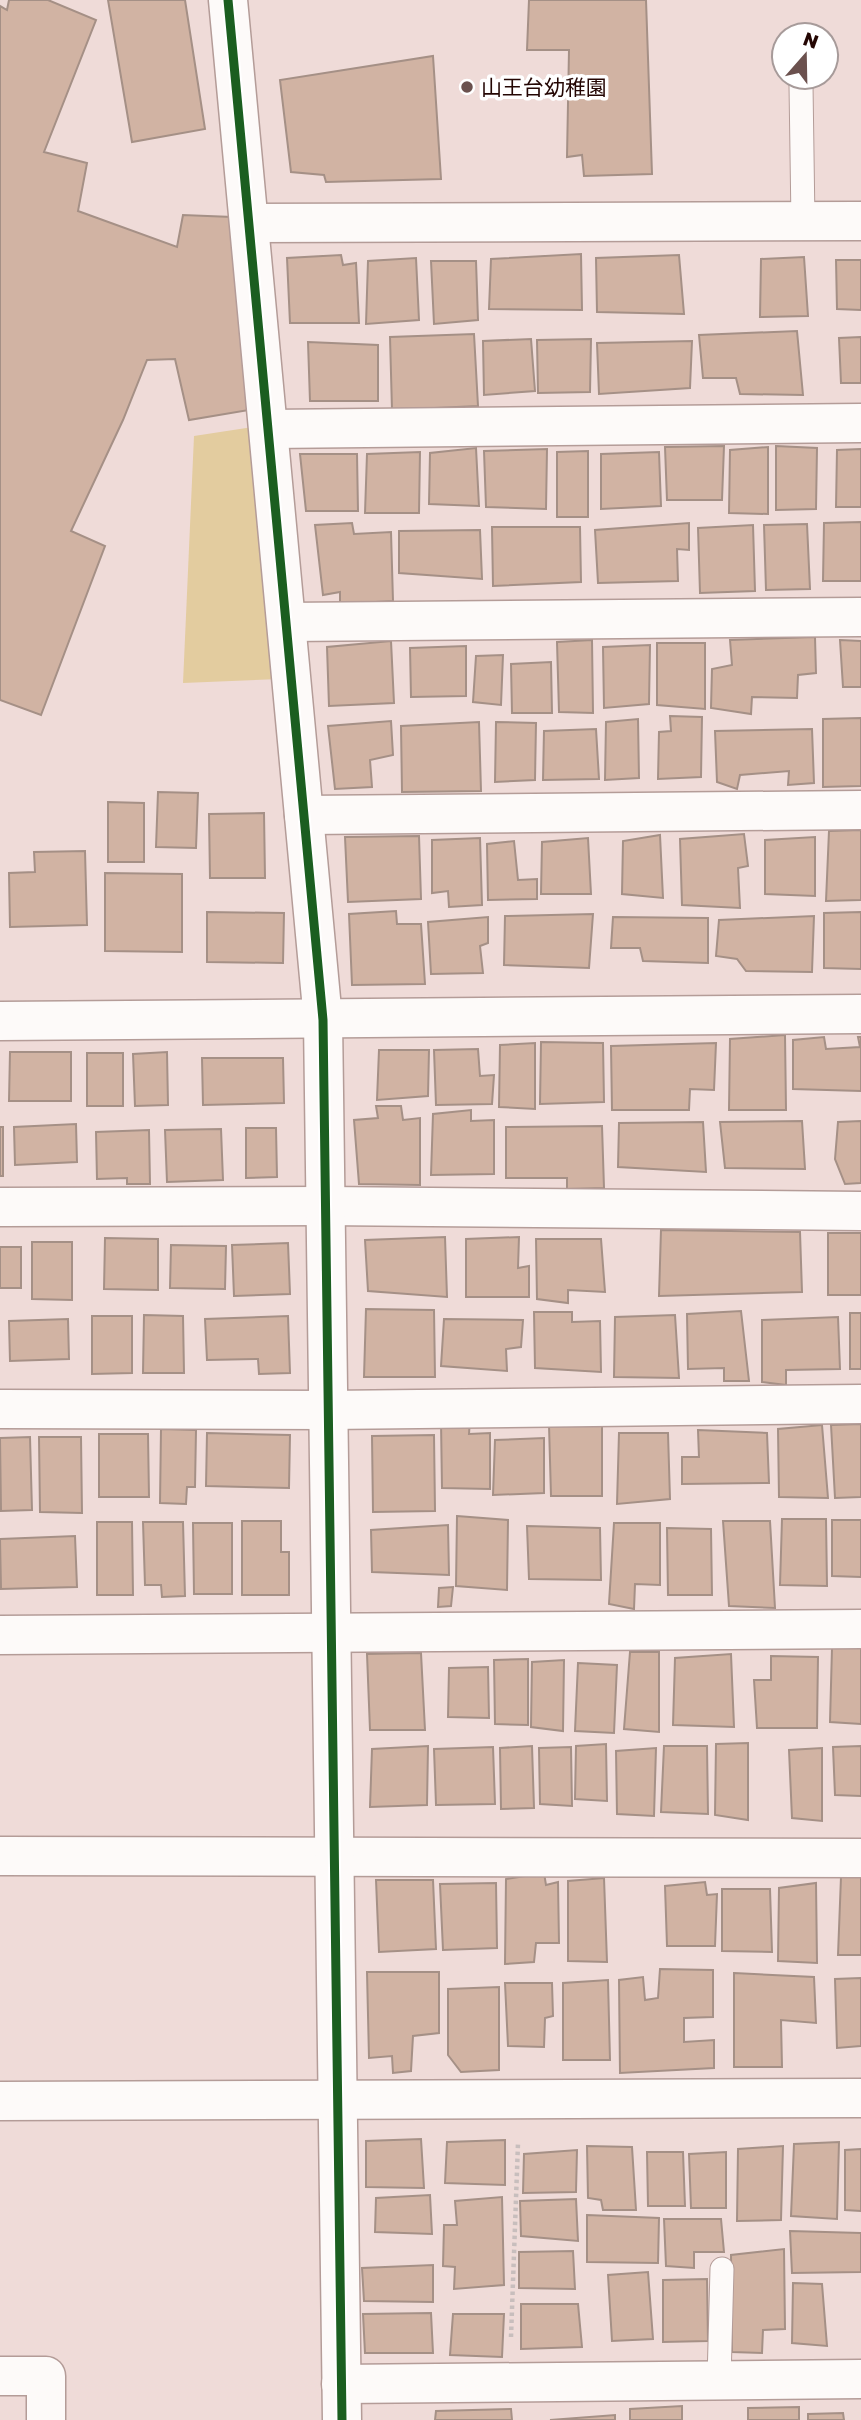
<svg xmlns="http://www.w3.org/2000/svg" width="861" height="2420" viewBox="0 0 861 2420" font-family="'Golos Text','Noto Sans JP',sans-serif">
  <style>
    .green { fill: #e3cc9f }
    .building { fill: #d1b3a3; stroke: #a59086; stroke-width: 2 }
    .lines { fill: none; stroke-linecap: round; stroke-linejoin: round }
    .service-casing { stroke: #b49c98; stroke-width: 25 }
    .minor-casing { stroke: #b49c98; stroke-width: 41 }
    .tertiary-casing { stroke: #b49c98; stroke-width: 41 }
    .path { stroke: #c8bebd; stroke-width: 4.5; stroke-dasharray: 3.5 3.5; stroke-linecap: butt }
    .service { stroke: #fdfaf9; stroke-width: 23 }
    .minor { stroke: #fdfaf9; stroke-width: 38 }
    .tertiary { stroke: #fdfaf9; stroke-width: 38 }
    .cycleway-casing { stroke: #fff; stroke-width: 13 }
    .cycleway { stroke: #1b5e20; stroke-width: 9 }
    .poi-dot { fill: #6b514e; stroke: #fff; stroke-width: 2.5 }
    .labels { text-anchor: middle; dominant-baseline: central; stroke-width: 7; stroke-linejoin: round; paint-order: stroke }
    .poi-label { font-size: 21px; fill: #240603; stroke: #fff; text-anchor: start }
  </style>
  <rect width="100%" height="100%" fill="#efdbd8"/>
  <path class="green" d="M259,426L280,679L183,683L194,436Z"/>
  <g class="building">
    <path d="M9,0H48L96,20L44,152L87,163L78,211L177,247L183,215L232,217L249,410L189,420L175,359L147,360L123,420L71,531L105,546L41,715L0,700V6L7,10Z"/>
    <path d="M108,0H185L205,129L132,142Z"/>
    <path d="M529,0H646L652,174L584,176L582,155L567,157L569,50H527Z"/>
    <path d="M433,56L441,179L326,182L324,175L291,172L280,80Z"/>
    <path d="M581,254L582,310L489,309L491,259Z"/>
    <path d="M341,255L343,265L356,263L359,323H290L287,258Z"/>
    <path d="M679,255L684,314L597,312L596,258Z"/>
    <path d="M804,257L808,316L760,317L761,259Z"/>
    <path d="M416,258L419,320L366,324L368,261Z"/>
    <path d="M836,260H861V310L837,309Z"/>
    <path d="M431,261H476L478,320L434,324Z"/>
    <path d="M797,331L803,395L740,394L736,378H703L699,335Z"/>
    <path d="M474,334L478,406L392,410L390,337Z"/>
    <path d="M861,337V383H841L839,338Z"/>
    <path d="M531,339L535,391L484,395L483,341Z"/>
    <path d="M591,339L590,392L538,393L537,340Z"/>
    <path d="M692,341L690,388L599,394L597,343Z"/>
    <path d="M308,342L378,345V401H310Z"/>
    <path d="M724,446L722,500H667L665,447Z"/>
    <path d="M776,446L817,448L816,509L776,510Z"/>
    <path d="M768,447V514L729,513L730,450Z"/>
    <path d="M476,448L479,506L429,504L430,453Z"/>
    <path d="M547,449L546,509L486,507L484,451Z"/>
    <path d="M861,449V507H836L837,450Z"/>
    <path d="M588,451V517H557V452Z"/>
    <path d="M420,452L419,513H365L367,454Z"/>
    <path d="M659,452L661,506L601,509V454Z"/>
    <path d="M300,454H357L358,511H306Z"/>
    <path d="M861,522V581H823L824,523Z"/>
    <path d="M352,523L354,534L391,532L393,601L340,604V592L323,595L315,525Z"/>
    <path d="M689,523V550L677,549L678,581L598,583L595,530Z"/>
    <path d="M807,524L810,589L766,590L764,525Z"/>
    <path d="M753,525L755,591L700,593L698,528Z"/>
    <path d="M492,527H580L581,582L493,586Z"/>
    <path d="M480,530L482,579L399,573V531Z"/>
    <path d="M815,637L816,673L798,675L797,698L752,697L751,714L711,708L712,669L732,665L730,640Z"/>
    <path d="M592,640L593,713L559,712L557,642Z"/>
    <path d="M840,640L861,641V687H843Z"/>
    <path d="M391,641L394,703L329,706L327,647Z"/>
    <path d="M657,643H705V709L657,705Z"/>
    <path d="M650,645L649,704L604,708L603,647Z"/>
    <path d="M466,646V696L411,697L410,648Z"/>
    <path d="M503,655L501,705L473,702L476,656Z"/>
    <path d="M551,662L552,713H512L511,664Z"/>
    <path d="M670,716L702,717L701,777L658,779L659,732L671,731Z"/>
    <path d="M861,718V786L823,787V719Z"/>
    <path d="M638,719L639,778L605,780L606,722Z"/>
    <path d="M391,721L393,755L370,760L372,787L335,789L328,726Z"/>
    <path d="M479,722L481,791L402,792L401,726Z"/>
    <path d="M496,722L536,723L535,780L495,782Z"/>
    <path d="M596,729L599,779L543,780L544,731Z"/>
    <path d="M812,729L814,783L788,785L789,771L740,775L737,789L717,782L715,731Z"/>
    <path d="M158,792L198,793L196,848L156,847Z"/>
    <path d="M108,802L144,803V862H108Z"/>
    <path d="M264,813L265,878H210L209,814Z"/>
    <path d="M861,830V900L826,901L829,831Z"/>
    <path d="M744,834L748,866L738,868L740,908L682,905L680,839Z"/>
    <path d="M660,835L663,898L622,894L623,841Z"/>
    <path d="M419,836L421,899L348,902L345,837Z"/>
    <path d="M815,837V896L765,894V840Z"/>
    <path d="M480,838L482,905L449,907L448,891L432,893V840Z"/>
    <path d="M588,838L591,894H541L542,842Z"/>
    <path d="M514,841L518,880L537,879V899L488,900L487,844Z"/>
    <path d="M85,851L87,925L10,927L9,873L35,872L34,852Z"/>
    <path d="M105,873L182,874V952L105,951Z"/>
    <path d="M396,911L397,924H421L425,984L352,985L349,914Z"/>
    <path d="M207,912L284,913L283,963L207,962Z"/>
    <path d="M861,912V969L824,968V913Z"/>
    <path d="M593,914L589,968L504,965L505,916Z"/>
    <path d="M814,916L812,972L746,971L737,959L716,956L719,920Z"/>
    <path d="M488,917V943L480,946L483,973L431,974L428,922Z"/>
    <path d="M613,917L708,918V963L643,961L640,948H611Z"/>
    <path d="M785,1035L786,1110H729L730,1039Z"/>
    <path d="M824,1037L826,1049L860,1047L858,1037H861V1091L793,1089V1040Z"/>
    <path d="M541,1042L603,1043L604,1102L540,1104Z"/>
    <path d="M535,1043V1109L499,1107L500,1045Z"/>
    <path d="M716,1043L714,1090L690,1089L689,1110H612L611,1046Z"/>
    <path d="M478,1049L480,1076L494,1075L492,1104L436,1105L434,1050Z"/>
    <path d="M379,1050H429L428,1096L377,1100Z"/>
    <path d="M10,1052H71V1101H9Z"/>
    <path d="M167,1052L168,1105L135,1106L133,1054Z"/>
    <rect x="87" y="1053" width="36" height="53"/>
    <path d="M202,1058H283L284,1103L203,1105Z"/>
    <path d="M376,1106H401L403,1120L420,1118V1185L359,1184L354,1120L378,1118Z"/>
    <path d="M471,1110V1121L494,1120V1174L431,1175L433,1114Z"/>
    <path d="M802,1121L805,1169L725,1168L720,1122Z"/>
    <path d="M861,1121V1183L845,1184L835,1159L838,1122Z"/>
    <path d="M703,1122L706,1172L618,1167L619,1123Z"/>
    <path d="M76,1124L77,1162L15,1165L14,1127Z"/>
    <path d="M602,1126L604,1188L567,1189V1178H506V1127Z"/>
    <rect x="0" y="1127" width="3" height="49"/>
    <path d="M246,1128H276L277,1177L246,1178Z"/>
    <path d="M221,1129L223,1180L167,1182L165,1130Z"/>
    <path d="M149,1130L150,1184H127V1178L97,1179L96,1132Z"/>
    <path d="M661,1230L800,1232L802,1292L659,1296Z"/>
    <rect x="828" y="1233" width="33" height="62"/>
    <path d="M445,1237L447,1297L368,1291L365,1240Z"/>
    <path d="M519,1237L518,1268L529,1266V1297H466V1239Z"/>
    <path d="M105,1238L158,1239V1290L104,1289Z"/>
    <path d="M536,1239H601L605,1292L568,1290V1303L537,1299Z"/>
    <path d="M32,1242H72V1300L32,1299Z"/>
    <path d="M288,1243L290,1294L234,1296L232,1245Z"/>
    <path d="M171,1245L226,1246L225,1289L170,1288Z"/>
    <rect x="0" y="1247" width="21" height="41"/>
    <path d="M366,1309L434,1310L435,1377H364Z"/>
    <path d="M741,1311L749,1381H724V1368L688,1369L687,1314Z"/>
    <path d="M534,1312H572V1322L600,1321L601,1372L535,1368Z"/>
    <rect x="850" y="1313" width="11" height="56"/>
    <path d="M144,1315L183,1316L184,1373H143Z"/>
    <path d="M675,1315L679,1378L614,1377L615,1317Z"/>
    <path d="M92,1316H132V1373L92,1374Z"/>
    <path d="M288,1316L290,1373L259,1374L258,1359L207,1360L205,1319Z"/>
    <path d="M838,1317L840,1369L786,1370V1385L762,1382V1320Z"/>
    <path d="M68,1319L69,1359L10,1361L9,1321Z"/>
    <path d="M444,1319L523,1320L521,1347L506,1349L507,1371L441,1366Z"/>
    <path d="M470,1419L469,1434L490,1433V1489L442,1488L441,1422Z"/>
    <path d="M861,1424V1497L835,1498L831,1425Z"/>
    <path d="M549,1425H602V1496H551Z"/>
    <path d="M822,1425L828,1498L779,1497L778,1429Z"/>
    <path d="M161,1429L196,1430L195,1487H187L186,1504L160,1503Z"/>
    <path d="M698,1430L767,1433L769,1483L682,1484V1457H699Z"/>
    <path d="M207,1433L290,1435L289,1488L206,1486Z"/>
    <path d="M619,1433H668L670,1499L617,1504Z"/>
    <path d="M99,1434H148L149,1497H99Z"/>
    <path d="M434,1435L435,1511L373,1512L372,1436Z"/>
    <path d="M30,1437L32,1510L1,1511L0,1438Z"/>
    <path d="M39,1437H81L82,1513L40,1512Z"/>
    <path d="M544,1438V1493L493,1495L495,1440Z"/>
    <path d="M457,1516L508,1520L507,1590L456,1586Z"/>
    <path d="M782,1519H826L827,1586L780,1585Z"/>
    <path d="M832,1520H861V1577L832,1576Z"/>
    <path d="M242,1521H281V1552H289V1595H242Z"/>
    <path d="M723,1521H770L775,1608L729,1606Z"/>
    <path d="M97,1522H132L133,1595H97Z"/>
    <path d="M143,1522H183L185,1596L162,1597L161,1585H145Z"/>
    <path d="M193,1523H232V1594H194Z"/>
    <path d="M614,1523H660V1585L635,1584L634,1609L609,1604Z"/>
    <path d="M448,1525L449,1575L372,1572L371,1530Z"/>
    <path d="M527,1526L600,1528L601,1580L529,1579Z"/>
    <path d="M667,1528L711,1529L712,1595H668Z"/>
    <path d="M75,1536L77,1587L1,1589L0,1539Z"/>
    <path d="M453,1587L451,1606L438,1607L439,1588Z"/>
    <path d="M861,1647V1724L830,1722L832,1648Z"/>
    <path d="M630,1652H659V1732L624,1729Z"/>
    <path d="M421,1653L425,1730H370L367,1654Z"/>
    <path d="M731,1654L734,1727L673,1725L675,1658Z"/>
    <path d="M771,1656L818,1657L817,1728H757L754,1680H771Z"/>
    <path d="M528,1659V1725L495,1724L494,1660Z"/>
    <path d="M564,1660L563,1731L531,1727L532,1662Z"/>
    <path d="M578,1663L617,1665L614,1733L575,1731Z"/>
    <path d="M488,1667L489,1718L448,1717L449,1668Z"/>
    <path d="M748,1743V1820L715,1815L716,1744Z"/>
    <path d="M606,1744L607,1801L575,1799L576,1746Z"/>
    <path d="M428,1746L427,1805L370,1807L372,1749Z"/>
    <path d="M532,1746L534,1808L501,1809L500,1748Z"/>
    <path d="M664,1746H707L708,1814L661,1812Z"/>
    <path d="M861,1746V1796L835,1795L833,1747Z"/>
    <path d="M493,1747L495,1804L436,1805L434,1749Z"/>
    <path d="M571,1747L572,1806L540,1804L539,1748Z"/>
    <path d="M656,1748L654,1816L617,1814L616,1751Z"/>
    <path d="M822,1748V1821L792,1818L789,1750Z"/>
    <path d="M544,1873L546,1885L558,1882L559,1943H536L534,1962L505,1964L506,1879Z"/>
    <path d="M861,1876V1955H838L841,1877Z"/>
    <path d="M604,1878L607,1962L568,1961V1881Z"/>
    <path d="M376,1880H433L436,1949L379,1952Z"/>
    <path d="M705,1882L707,1895L717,1894L715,1946H667L665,1886Z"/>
    <path d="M496,1883L497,1948L443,1950L440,1884Z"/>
    <path d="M816,1883L817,1963L778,1961L779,1888Z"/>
    <path d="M722,1889H770L772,1952L722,1951Z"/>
    <path d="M660,1969L713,1970V2017L684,2018V2042L714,2040V2068L620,2073L619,1980L643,1977L645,2000L658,1998Z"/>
    <path d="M367,1972H439V2033L413,2036L411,2071L393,2073L392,2056L369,2058Z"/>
    <path d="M734,1973L814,1977L816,2023L781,2020L782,2067H734Z"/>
    <path d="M861,1978V2046L837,2048L835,1979Z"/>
    <path d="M608,1980L610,2060H563V1983Z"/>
    <path d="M505,1983H552L553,2016L545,2018L544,2047L508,2046Z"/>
    <path d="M499,1987V2070L461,2072L448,2055V1989Z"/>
    <path d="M421,2139L424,2188L366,2187V2141Z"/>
    <path d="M505,2140V2185L445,2183L447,2142Z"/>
    <path d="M839,2142L837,2219L791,2216L794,2144Z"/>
    <path d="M587,2146L632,2147L636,2210H603L601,2200L588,2198Z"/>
    <path d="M783,2146L781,2220L737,2221L738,2149Z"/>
    <path d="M861,2149V2211L845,2210V2150Z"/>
    <path d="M577,2150L576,2192L523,2193L524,2154Z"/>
    <path d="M647,2152H683L685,2206H648Z"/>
    <path d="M726,2152V2208H691L689,2154Z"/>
    <path d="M430,2195L432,2234L375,2232L376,2198Z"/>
    <path d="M502,2197L504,2285L454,2289L455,2267L443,2266L444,2225H457L455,2201Z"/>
    <path d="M576,2199L578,2241L521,2236L520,2201Z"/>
    <path d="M587,2215L659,2218L658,2263L587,2262Z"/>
    <path d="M664,2219H721L724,2252H694V2268L666,2266Z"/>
    <path d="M790,2231L861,2233V2272L792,2273Z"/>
    <path d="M784,2249L785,2329L763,2330L762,2353L732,2352L731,2255Z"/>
    <path d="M573,2251L575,2289L519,2288V2252Z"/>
    <path d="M433,2265V2302L364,2301L362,2268Z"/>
    <path d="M648,2272L653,2339L612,2341L608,2275Z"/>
    <path d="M707,2279L708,2341L663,2342V2280Z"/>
    <path d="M793,2283L822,2284L827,2346L792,2343Z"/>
    <path d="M521,2304H578L582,2347L521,2349Z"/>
    <path d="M431,2313L433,2353H365L363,2314Z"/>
    <path d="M453,2314H504L502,2357L450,2355Z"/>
    <path d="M682,2406V2420H630V2409Z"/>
    <path d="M799,2407V2420H748V2408Z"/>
    <path d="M511,2409L512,2420H435L436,2411Z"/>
    <path d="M843,2413L844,2420H808V2414Z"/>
    <path d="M615,2415V2420H550Z"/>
  </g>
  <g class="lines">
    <g class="service-casing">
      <g id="service">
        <path d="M801,85L803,222"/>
        <path d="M719,2380L722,2269"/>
      </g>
    </g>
    <g class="minor-casing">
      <g id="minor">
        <path d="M250,223L861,221"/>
        <path d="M270,429L861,423"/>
        <path d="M287,622L861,617"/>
        <path d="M304,815L861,810"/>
        <path d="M0,1021L861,1014"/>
        <path d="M0,1207L325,1206L861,1211"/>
        <path d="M0,1409L328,1410L861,1404"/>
        <path d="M0,1635L861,1629"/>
        <path d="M0,1856L861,1858"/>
        <path d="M0,2101L861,2098"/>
        <path d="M0,2376H46V2420"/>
        <path d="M341,2384L861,2379"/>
      </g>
    </g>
    <g class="tertiary-casing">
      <path id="tertiary" d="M228,0L323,1020L342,2420"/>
    </g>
    <path class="path" d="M511,2337L518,2143"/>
    <use href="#service" class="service"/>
    <use href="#minor" class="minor"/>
    <use href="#tertiary" class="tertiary"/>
    <g class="cycleway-casing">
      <path id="cycleway" d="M228,0L323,1020L342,2420"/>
    </g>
    <use href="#cycleway" class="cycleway"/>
  </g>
  <circle class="poi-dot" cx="467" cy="87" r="7"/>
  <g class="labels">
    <g class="poi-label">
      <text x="481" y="87">山王台幼稚園</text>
    </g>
  </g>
  <g transform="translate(805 56) rotate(20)"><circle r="33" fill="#ffffff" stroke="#a79b9a" stroke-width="2"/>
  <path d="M0-5L12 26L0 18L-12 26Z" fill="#6b514e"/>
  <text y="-10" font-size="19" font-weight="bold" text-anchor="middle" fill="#240603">N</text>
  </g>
</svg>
